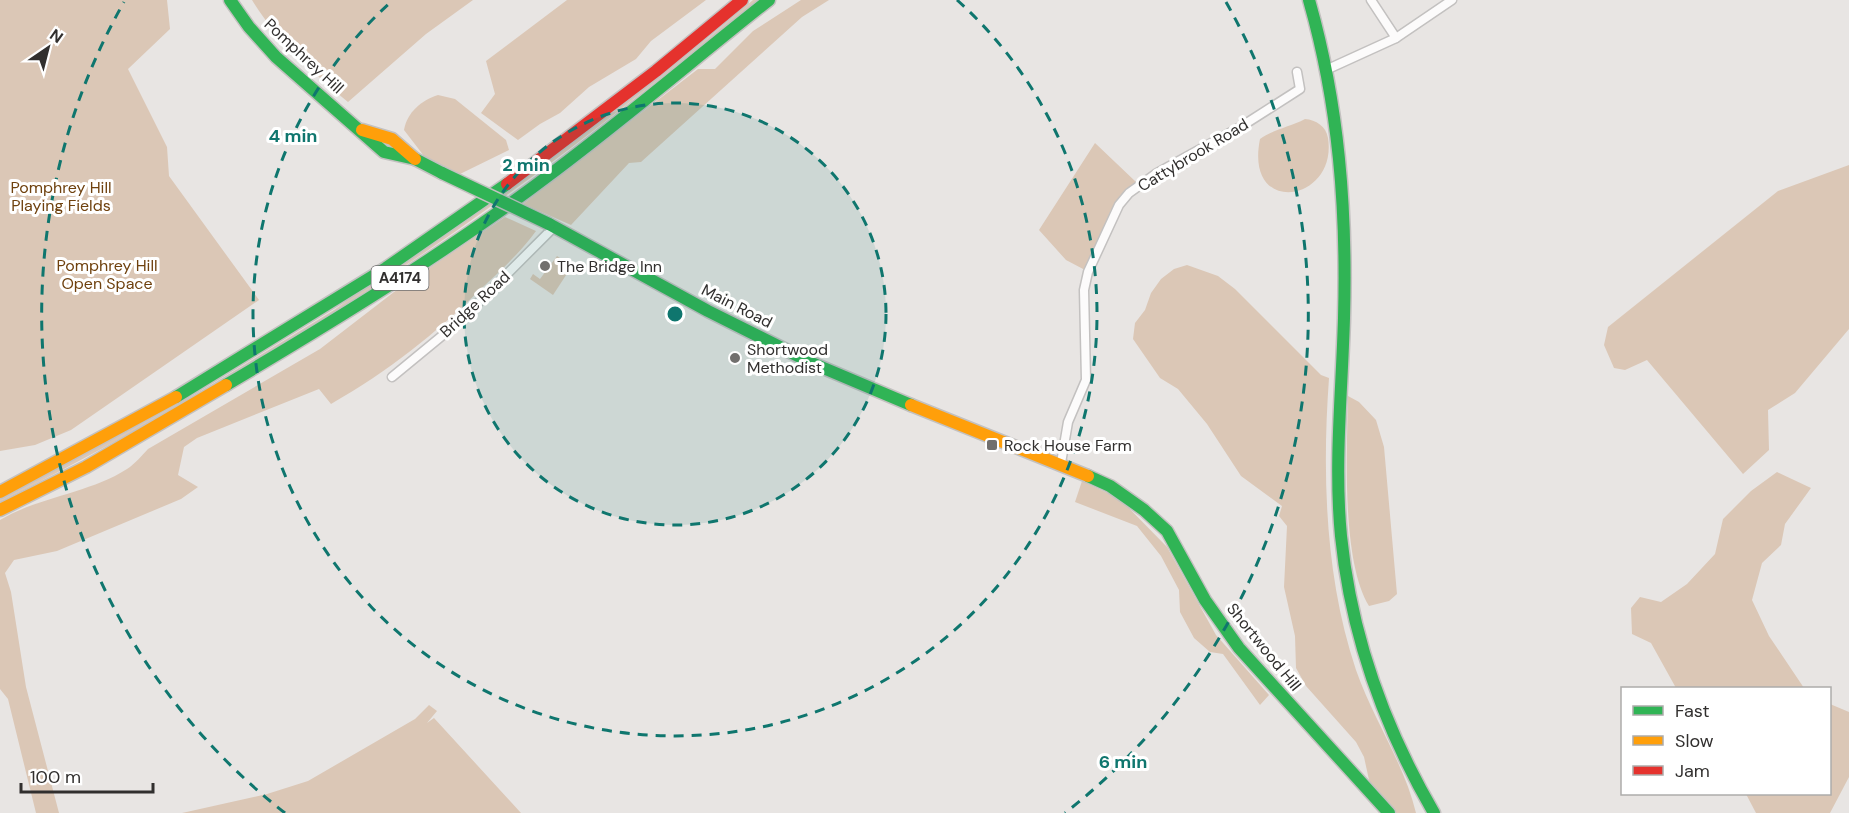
<svg xmlns="http://www.w3.org/2000/svg" width="1849" height="813" viewBox="0 0 1849 813" font-family="'DM Sans',sans-serif">
  <style>
    .green { fill: #dbc7b6 }
    .lines { fill: none; stroke-linecap: round; stroke-linejoin: round }
    .street-casing { stroke: #c3c1c0; stroke-width: 11 }
    .fast-casing { stroke: #c3c1c0; stroke-width: 15 }
    .slow-casing { stroke: #c3c1c0; stroke-width: 15 }
    .jam-casing { stroke: #c3c1c0; stroke-width: 15 }
    .street { stroke: #fcfbfb; stroke-width: 8 }
    .fast { stroke: #30b455; stroke-width: 12 }
    .slow { stroke: #ff9f0a; stroke-width: 12 }
    .jam { stroke: #e5322d; stroke-width: 12 }
    .fast-bridge-casing { stroke: #c3c1c0; stroke-width: 15; stroke-linecap: butt }
    .fast-bridge { stroke: #30b455; stroke-width: 12 }
    .ring { fill: none; stroke: #0f766e; stroke-width: 3; stroke-dasharray: 10 8 }
    .poi-dot { fill: #716f6d; stroke: #fff; stroke-width: 2 }
    .labels { text-anchor: middle; dominant-baseline: central; stroke-width: 6; stroke-linejoin: round; paint-order: stroke }
    .shield { fill: #fff; stroke: #6f6d6d; stroke-width: 1.5 }
    .shield-label { font-size: 15px; font-weight: bold; fill: #312f2e }
    .street-label { font-size: 16px; fill: #312f2e; stroke: #fff }
    .park-label { font-size: 16px; fill: #6f410e; stroke: #fff }
    .poi-label { font-size: 16px; fill: #312f2e; stroke: #fff; text-anchor: start }
    .centre { fill: #0f766e; stroke: #fff; stroke-width: 3 }
    .ring-label { font-size: 18px; text-anchor: middle; font-weight: bold; fill: #0f766e; stroke: #fff; stroke-width: 6; stroke-linejoin: round; paint-order: stroke }
  </style>
  <rect width="100%" height="100%" fill="#e8e5e3"/>
  <g class="green">
    <path d="M0,0H167L170,29L128,69L167,147L169,176L259,300L71,430L35,445L0,451Z"/>
    <path d="M252,0H473L426,34L348,102C312,71 277,41 252,0Z"/>
    <path d="M567,0H706L651,41L636,59L589,87L560,113L540,124L518,140L481,113L495,94L486,61Z"/>
    <path d="M753,0H759C670,70 583,142 490,207C335,318 170,416 0,502V499L191,397L334,310L708,38Z"/>
    <path d="M801,0H829L802,17L641,162L629,163L571,225L523,204L698,69H715L753,31Z"/>
    <path d="M438,95L455,99L506,140L509,150L460,174L424,156L404,130C407,112 422,100 438,95Z"/>
    <path d="M1305,119C1316,120 1326,126 1328,138C1338,202 1244,218 1260,139C1274,129 1290,127 1305,119Z"/>
    <path d="M1095,143L1136,182L1111,210L1085,270L1066,260L1039,230Z"/>
    <path d="M1849,165V329L1795,393L1768,410L1769,450L1743,474L1647,360L1625,370L1614,368L1604,345L1608,327L1778,191Z"/>
    <path d="M505,217L536,231C521,252 501,270 483,287C434,335 390,370 331,404L319,389L197,438L184,447L178,475L198,487L181,499L57,551L14,560L5,573L11,592L26,687L59,813H36L8,699L0,689V520C38,497 90,493 127,469C135,464 142,455 148,449L320,349L394,292Z"/>
    <path d="M557,256L566,262L568,259L574,263L553,295L530,279L533,274L540,279Z"/>
    <path d="M1187,265L1218,276L1235,289L1321,375L1329,378C1322,475 1325,577 1356,670C1373,719 1404,763 1416,813H1395L1371,789L1364,757L1356,742L1306,686L1296,668L1295,636L1284,587L1287,526L1279,516L1282,506L1241,476L1207,424L1178,389L1160,378L1133,339L1135,323L1145,310L1151,293L1161,279L1174,269Z"/>
    <path d="M1348,396L1359,402L1376,420L1384,447L1397,594L1389,601L1369,606C1341,560 1347,450 1348,396Z"/>
    <path d="M1777,472L1811,488L1785,524L1781,545L1762,563L1752,600L1769,636L1804,688H1676L1651,643L1632,634L1631,608L1640,597L1661,602L1687,584L1715,554L1723,519L1751,491Z"/>
    <path d="M1082,481L1120,499L1167,547L1216,635L1269,695L1260,705L1223,654L1210,652L1194,638L1180,612L1179,590L1161,556L1137,526L1075,502Z"/>
    <path d="M1830,704L1849,712V777L1830,813H1756L1746,794H1830Z"/>
    <path d="M429,705L437,711L427,723L434,718L521,813H182L267,794L308,781L415,719Z"/>
  </g>
  <g class="lines">
    <g class="street-casing">
      <g id="street">
        <path d="M1371,0L1396,38"/>
        <path d="M1328,69L1396,38L1452,0"/>
        <path d="M392,377L460,321L554,227"/>
        <path d="M1061,463L1068,422L1086,380L1084,290L1088,272L1119,205L1129,193L1157,173L1242,126L1300,89L1297,72"/>
      </g>
    </g>
    <g class="fast-casing">
      <g id="fast">
        <path d="M230,0L249,27L276,57L384,152L415,159L442,173"/>
        <path d="M1309,0C1339,105 1347,210 1344,318C1342,391 1334,464 1341,536C1351,635 1384,727 1434,813"/>
        <path d="M549,224L708,311L814,364L911,405"/>
        <path d="M226,385C339,318 452,249 556,170C629,115 698,56 769,0"/>
        <path d="M176,397L386,268L507,184"/>
        <path d="M1088,476L1110,486L1144,510L1167,531L1205,600L1239,648L1389,813"/>
      </g>
    </g>
    <g class="slow-casing">
      <g id="slow">
        <path d="M362,130L392,139L415,159"/>
        <path d="M911,405L1088,476"/>
        <path d="M0,492L176,397"/>
        <path d="M0,510L86,467L226,385"/>
      </g>
    </g>
    <g class="jam-casing">
      <path id="jam" d="M507,184L656,71L742,0"/>
    </g>
    <use href="#street" class="street"/>
    <use href="#fast" class="fast"/>
    <use href="#slow" class="slow"/>
    <use href="#jam" class="jam"/>
    <g class="fast-bridge-casing">
      <path id="fast-bridge" d="M442,173L549,224"/>
    </g>
    <use href="#fast-bridge" class="fast-bridge"/>
  </g>
  <circle cx="675" cy="314" r="211" fill="#0f766e" fill-opacity=".12"/>
  <g class="ring">
    <circle cx="675" cy="314" r="211"/>
    <path d="M957 0A422 422 0 1 1 393 0"/>
    <path d="M285 813A633 633 0 0 1 124 2M1226 2A633 633 0 0 1 1065 813"/>
  </g>
  <g class="poi-dot">
    <circle cx="545" cy="266" r="6"/>
    <circle cx="735" cy="358" r="6"/>
    <rect x="986" y="439" width="12" height="12" rx="3"/>
  </g>
  <g class="labels">
    <rect class="shield" x="371.5" y="266" width="57" height="24" rx="4.5"/>
    <g class="shield-label">
      <text x="400" y="278">A4174</text>
    </g>
    <g class="street-label">
      <text transform="translate(304 56) rotate(43)">Pomphrey Hill</text>
      <text transform="translate(1193 155) rotate(-31)">Cattybrook Road</text>
      <text transform="translate(475 304) rotate(-43)">Bridge Road</text>
      <text transform="translate(737 306) rotate(27)">Main Road</text>
      <text transform="translate(1264 647) rotate(51)">Shortwood Hill</text>
    </g>
    <g class="park-label">
      <text x="61" y="187">Pomphrey Hill<tspan x="61" dy="18">Playing Fields</tspan></text>
      <text x="107" y="265">Pomphrey Hill<tspan x="107" dy="18">Open Space</tspan></text>
    </g>
    <g class="poi-label">
      <text x="557" y="266">The Bridge Inn</text>
      <text x="747" y="349">Shortwood<tspan x="747" dy="18">Methodist</tspan></text>
      <text x="1004" y="445">Rock House Farm</text>
    </g>
  </g>
  <circle cx="675" cy="314" r="9" class="centre"/>
  <g class="ring-label">
    <text x="293" y="142">4 min</text>
    <text x="526" y="171">2 min</text>
    <text x="1123" y="768">6 min</text>
  </g>
  <rect x="1621" y="687" width="210" height="108" fill="#ffffff" stroke="#adacab" stroke-width="1.5"/>
  <rect x="1633" y="706" width="30" height="9" fill="#30b455" stroke="#adacab" stroke-width="1.5"/>
  <text x="1675" y="717" font-size="18" fill="#312f2e">Fast</text>
  <rect x="1633" y="736" width="30" height="9" fill="#ff9f0a" stroke="#adacab" stroke-width="1.5"/>
  <text x="1675" y="747" font-size="18" fill="#312f2e">Slow</text>
  <rect x="1633" y="766" width="30" height="9" fill="#e5322d" stroke="#adacab" stroke-width="1.5"/>
  <text x="1675" y="777" font-size="18" fill="#312f2e">Jam</text>
  <g transform="translate(48 48) rotate(35)" stroke="#ffffff" stroke-width="4.5" paint-order="stroke">
  <path d="M0-4.5L10 22L0 15L-10 22Z" fill="#312f2e"/>
  <text y="-9" font-size="16" font-weight="bold" text-anchor="middle" fill="#312f2e">N</text>
  </g>
  <path d="M21 783v9h132v-9" fill="none" stroke="#312f2e" stroke-width="3"/>
  <text x="30" y="783" font-size="18" fill="#312f2e" stroke="#ffffff" stroke-width="4.5" paint-order="stroke">100 m</text>
</svg>
